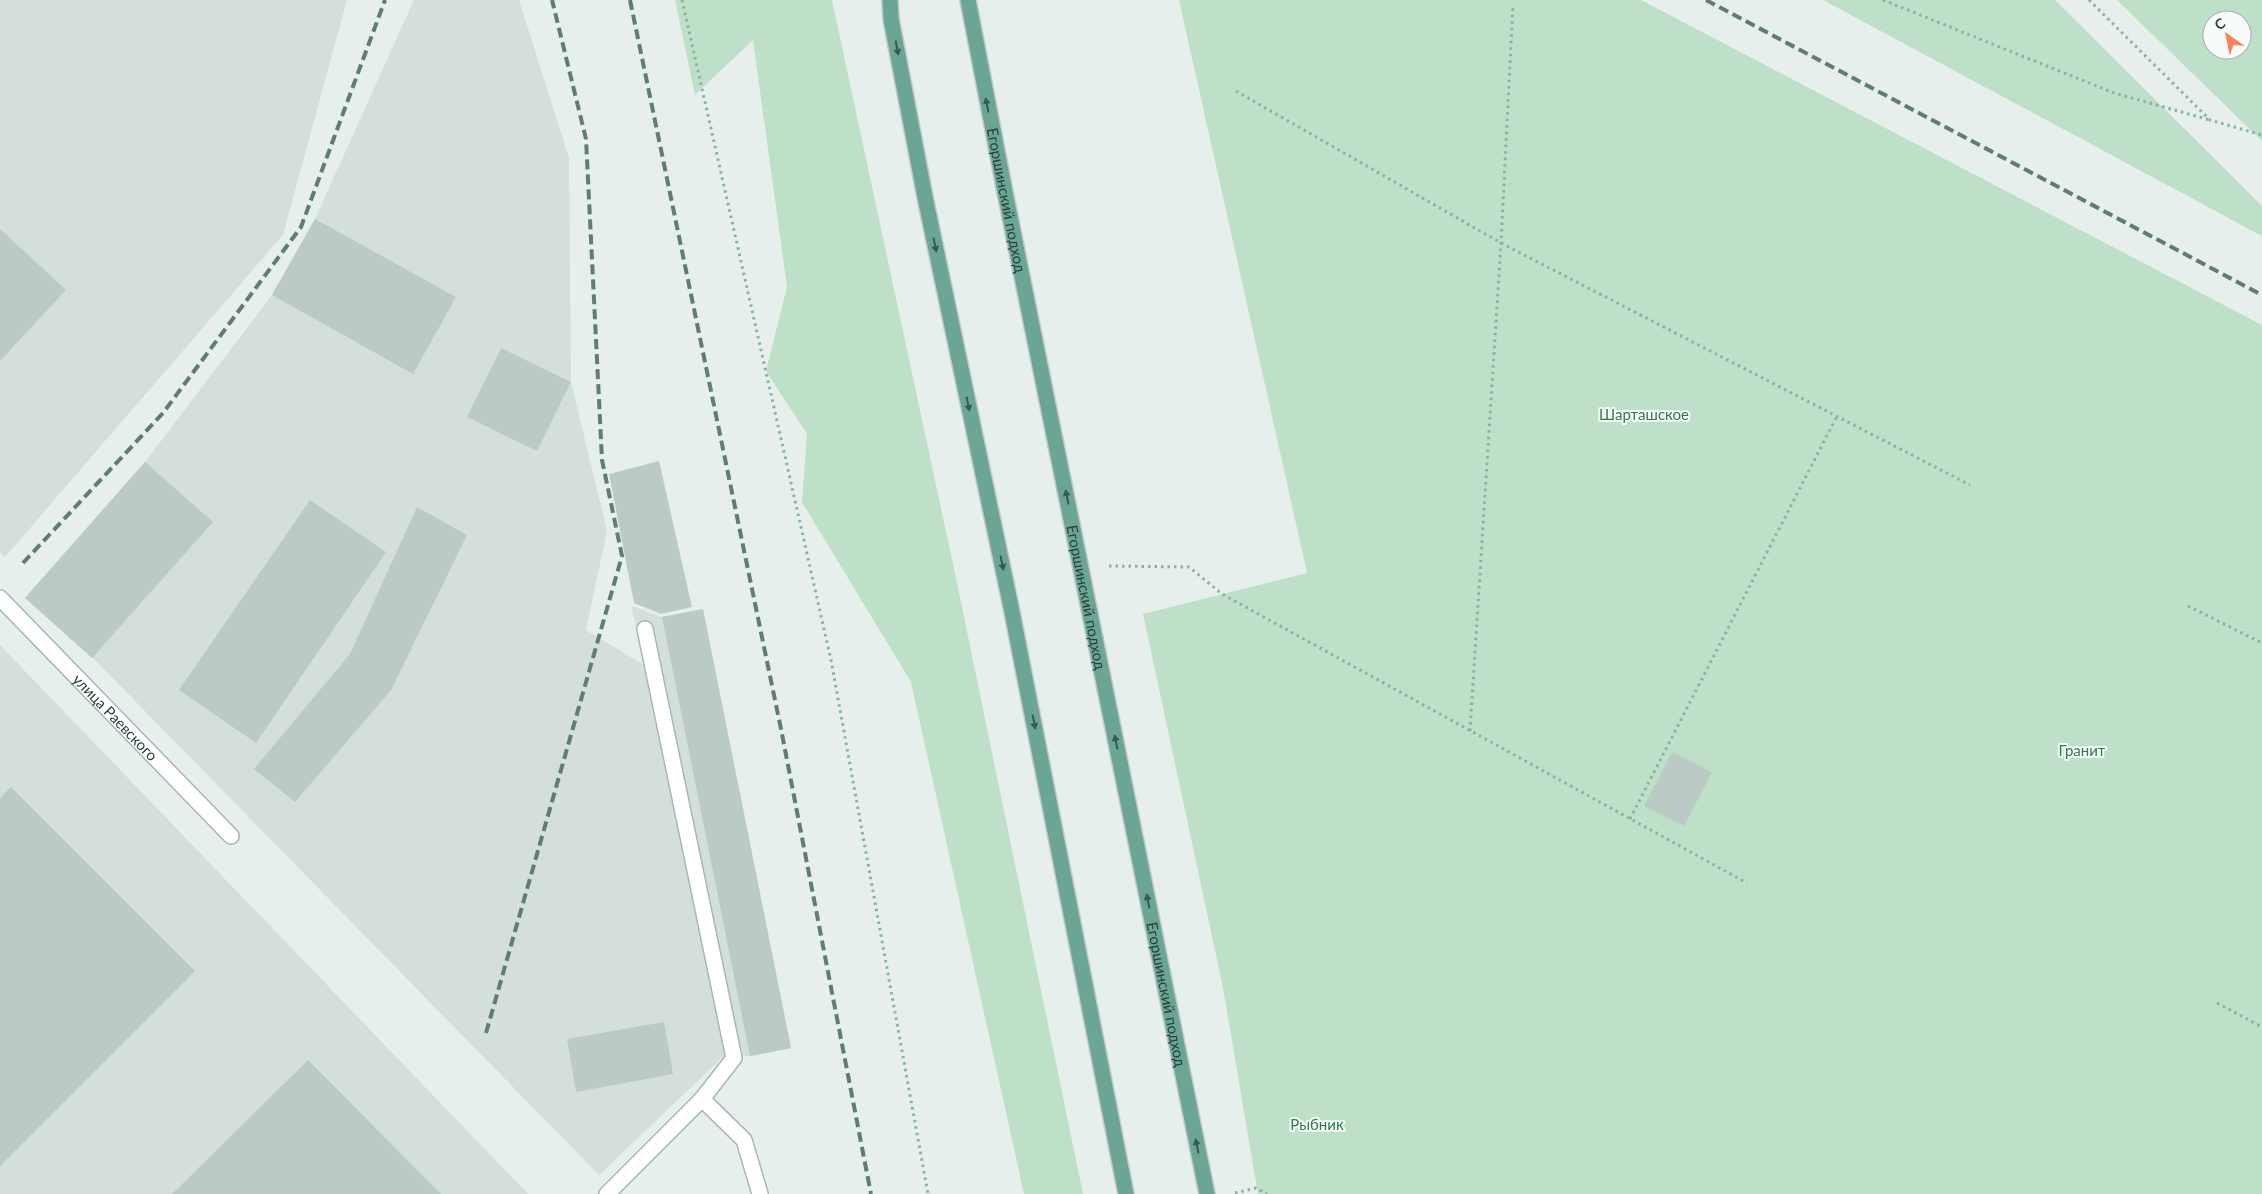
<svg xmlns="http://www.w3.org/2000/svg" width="2262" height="1194" viewBox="0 0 2262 1194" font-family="Lato,sans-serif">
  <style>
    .built { fill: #d4dfda }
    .green { fill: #bfe0c8; fill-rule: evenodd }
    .building { fill: #bbcac4 }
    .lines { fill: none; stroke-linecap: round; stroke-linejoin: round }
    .service-casing { stroke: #a8b8b2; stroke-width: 18 }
    .primary-casing { stroke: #c2cac8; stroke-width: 18 }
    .path { stroke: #86b3a5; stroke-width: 3; stroke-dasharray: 2.5 4; stroke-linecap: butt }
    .service { stroke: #fff; stroke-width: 15 }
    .primary { stroke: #6aa596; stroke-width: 15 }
    .rail { stroke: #5f7d75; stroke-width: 4; stroke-dasharray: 10 5; stroke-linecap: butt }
    .oneway { fill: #365b51 }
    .labels { text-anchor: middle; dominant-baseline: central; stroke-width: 4; stroke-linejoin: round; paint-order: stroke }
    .street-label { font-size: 15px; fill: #24423a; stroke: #f7fbf9 }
    .park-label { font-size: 15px; fill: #2d7a4b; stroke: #f7fbf9 }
  </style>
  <rect width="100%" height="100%" fill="#e6efeb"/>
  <g class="built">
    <path d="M0,0H347L283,235L5,557L0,552Z"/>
    <path d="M414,0H519L569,158L571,382L607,531L586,630L647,667L631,606L662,617L703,609L791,1048L750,1056L725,1055L599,1175L93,658L25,598L145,462L272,295L315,219Z"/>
    <path d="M0,645L528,1194H0Z"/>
  </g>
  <g class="green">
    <path d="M675,0H832L956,578L1083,1194H1024L911,682L802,502L807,434L766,371L787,287L753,40L695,95Z"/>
    <path d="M1179,0H1641L2262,325V1194H1258L1223,988L1143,614L1307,573Z"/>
    <path d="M1823,0H2055L2262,206V236Z"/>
    <path d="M2117,0H2262V141ZM2212,20H2242V50H2212Z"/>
  </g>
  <g class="building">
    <path d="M315,219L456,297L413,374L272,295Z"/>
    <path d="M0,229L66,290L0,361Z"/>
    <path d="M501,348L571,382L537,451L467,417Z"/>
    <path d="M659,461L692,607L661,614L634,603L609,474Z"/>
    <path d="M145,462L213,522L92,658L25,598Z"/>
    <path d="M310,500L386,552L256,743L179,690Z"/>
    <path d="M417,507L467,535L391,690L295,802L254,769L350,654Z"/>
    <path d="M703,609L791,1048L750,1056L662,617Z"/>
    <path d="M1672,752L1712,772L1684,826L1644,806Z"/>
    <path d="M11,787L195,971L0,1166V798Z"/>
    <path d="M664,1022L673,1074L576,1092L567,1039Z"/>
    <path d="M308,1060L441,1194H172Z"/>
  </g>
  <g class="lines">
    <g class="service-casing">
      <g id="service">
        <path id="s1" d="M0,598L231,836"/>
        <path d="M702,1099L744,1140L760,1194"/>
        <path d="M607,1194L702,1099L734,1058L645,629"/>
      </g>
    </g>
    <g class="primary-casing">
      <g id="primary">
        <path d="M890,0L891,19L925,197L1012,612L1126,1194"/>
        <path id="s2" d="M968,0L1004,187L1207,1194"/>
      </g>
    </g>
    <g class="path">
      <path d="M682,0L831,660L928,1194"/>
      <path d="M1883,0L2114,93L2210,120"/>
      <path d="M2089,0L2210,120L2262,135"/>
      <path d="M1236,91L1501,243L1970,485"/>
      <path d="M1109,566L1189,567L1222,594L1747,883"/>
      <path d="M2188,606L2262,643"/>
      <path d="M1470,731L1501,243L1513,4"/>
      <path d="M1630,819L1837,416"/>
      <path d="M2217,1003L2262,1027"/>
      <path d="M1235,1193L1256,1188L1267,1194"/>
    </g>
    <use href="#service" class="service"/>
    <use href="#primary" class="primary"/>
    <g class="rail">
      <path d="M630,0L781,729L871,1194"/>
      <path d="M1706,0L2262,295"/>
      <path d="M23,563L163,413L301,227L385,0"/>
      <path d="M486,1033L622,556L602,460L586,139L552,0"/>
    </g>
  </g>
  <defs><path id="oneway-solid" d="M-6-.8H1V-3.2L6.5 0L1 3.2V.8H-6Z" transform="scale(1.25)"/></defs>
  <g class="oneway">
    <use href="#oneway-solid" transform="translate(897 48) rotate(79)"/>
    <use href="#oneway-solid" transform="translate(987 105) rotate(-101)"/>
    <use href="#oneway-solid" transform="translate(935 245) rotate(78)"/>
    <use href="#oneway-solid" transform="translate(968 404) rotate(78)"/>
    <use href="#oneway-solid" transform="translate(1067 497) rotate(-102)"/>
    <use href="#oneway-solid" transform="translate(1002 563) rotate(78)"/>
    <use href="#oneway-solid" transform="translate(1034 722) rotate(79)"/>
    <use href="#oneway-solid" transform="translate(1116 742) rotate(-101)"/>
    <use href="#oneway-solid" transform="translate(1148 901) rotate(-101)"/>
    <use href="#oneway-solid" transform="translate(1197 1146) rotate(-101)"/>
  </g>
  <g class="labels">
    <g class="street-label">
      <text stroke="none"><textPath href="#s2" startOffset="204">Егоршинский подход</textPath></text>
      <text stroke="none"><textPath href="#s2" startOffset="609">Егоршинский подход</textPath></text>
      <text stroke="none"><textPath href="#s1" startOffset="166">улица Раевского</textPath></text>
      <text stroke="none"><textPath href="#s2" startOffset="1014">Егоршинский подход</textPath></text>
    </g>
    <g class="park-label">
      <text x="1644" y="414">Шарташское</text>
      <text x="2082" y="750">Гранит</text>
      <text x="1317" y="1124">Рыбник</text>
    </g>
  </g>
  <g transform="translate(2227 35) rotate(327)"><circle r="24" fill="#f7fbf9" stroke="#a3b1ad"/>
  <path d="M0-4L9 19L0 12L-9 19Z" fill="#f4845f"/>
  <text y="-8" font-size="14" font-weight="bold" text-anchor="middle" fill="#24423a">С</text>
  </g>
</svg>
